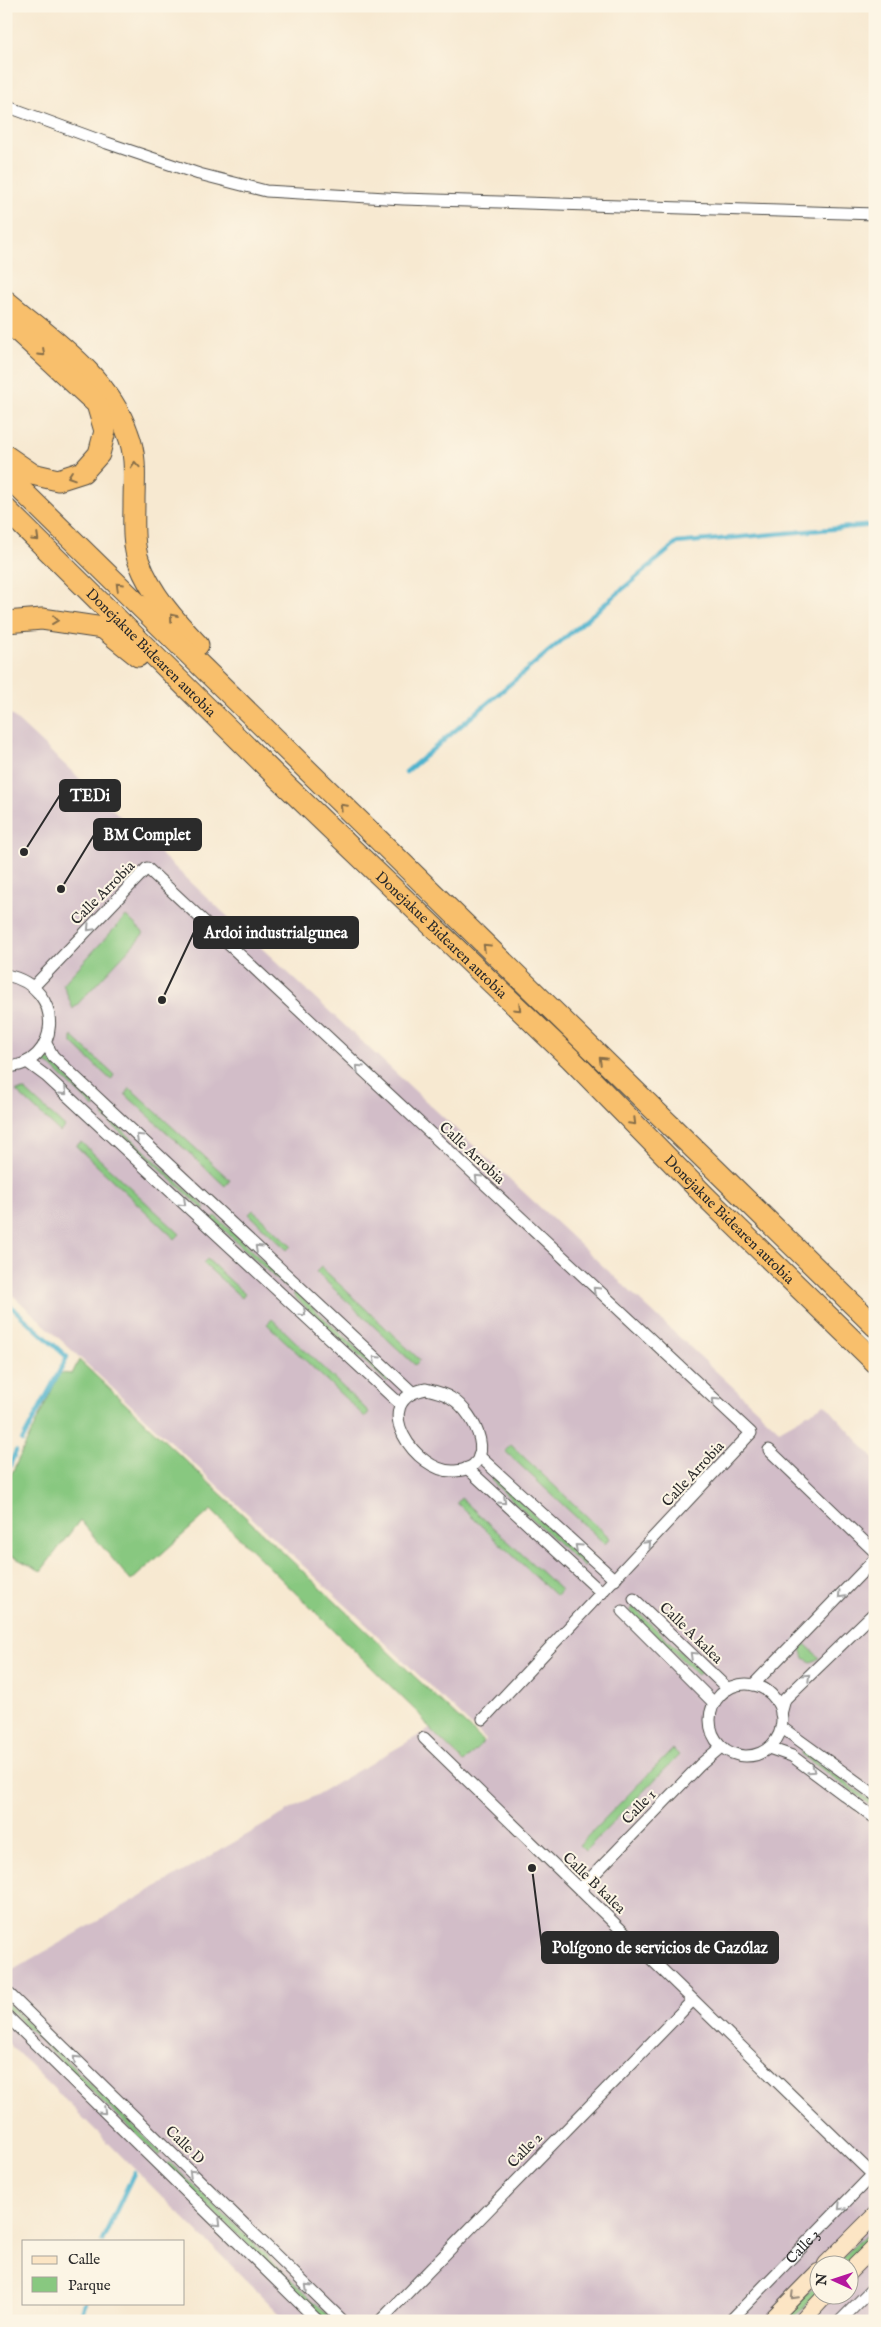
<svg xmlns="http://www.w3.org/2000/svg" width="881" height="2327" viewBox="0 0 881 2327" font-family="'IM FELL English',serif">
  <style>
    .industrial { fill: #d2bdc8; fill-rule: evenodd }
    .green { fill: #88c880; stroke: #5a7a56 }
    .lines { fill: none; stroke-linecap: round; stroke-linejoin: round }
    .stream { stroke: #4fb3ce; stroke-width: 4.5 }
    .street-casing { stroke: #4a4844; stroke-width: 13 }
    .secondary-casing { stroke: #4a4844; stroke-width: 18 }
    .highway-casing { stroke: #4a4844; stroke-width: 23 }
    .street { stroke: #fff; stroke-width: 11 }
    .secondary { stroke: #fce5c4; stroke-width: 16 }
    .highway { stroke: #f8bf6c; stroke-width: 21 }
    .oneway { stroke: #876e48 }
    .oneway2 { stroke: #a0a0a0 }
    .oneway3 { stroke: #948878 }
    .labels { text-anchor: middle; dominant-baseline: central; stroke-width: 4; stroke-linejoin: round; paint-order: stroke }
    .street-label { font-size: 15px; fill: #2b2b2b; stroke: #fcf5e5 }
    .leader { fill: none; stroke: #2b2b2b; stroke-width: 2 }
    .callout-dot { fill: #2b2b2b; stroke: #fcf5e5; stroke-width: 2 }
    .callout { fill: #2b2b2b; stroke: #2b2b2b; stroke-width: 2 }
    .callout-label { font-size: 16px; text-anchor: middle; font-weight: bold; fill: #fff }
  </style>
  <rect width="100%" height="100%" fill="#fcf5e5"/>
  <filter id="ink" filterUnits="userSpaceOnUse"><feTurbulence type="fractalNoise" baseFrequency=".02" numOctaves="2"/><feDisplacementMap in="SourceGraphic" scale="10" xChannelSelector="R" yChannelSelector="G"/><feConvolveMatrix kernelMatrix="1 2 1 2 8 2 1 2 1" color-interpolation-filters="sRGB"/></filter>
  <filter id="wash" filterUnits="userSpaceOnUse"><feTurbulence type="fractalNoise" baseFrequency=".0096" numOctaves="4" result="noise"/><feDisplacementMap in="SourceGraphic" scale="20" xChannelSelector="R" yChannelSelector="G"/><feGaussianBlur stdDeviation="1.12" result="paint"/><feColorMatrix in="noise" values="0 0 0 0 0 0 0 0 0 0 0 0 0 0 0 0 0 1.4 0 .05"/><feComposite in="paint" operator="in"/></filter>
  <g filter="url(#wash)">
    <rect width="100%" height="100%" fill="#f7e9d1"/>
    <path class="industrial" d="M6,710L779,1430L825,1404L875,1460V2321H287L6,2041V1974L430,1729L463,1762L486,1740L350,1609L6,1289ZM818,2264H848V2294H818Z"/>
    <g class="green">
      <path d="M126,916L144,933L73,1009L63,984Z"/>
      <path d="M72,1036L114,1075L111,1080L72,1043Z"/>
      <path d="M47,1057L96,1106L94,1108L51,1066L43,1062Z"/>
      <path d="M130,1088L230,1180L225,1186L125,1094Z"/>
      <path d="M25,1090L65,1127L60,1132L16,1091Z"/>
      <path d="M105,1114L206,1208L204,1210L103,1116Z"/>
      <path d="M81,1142L180,1234L175,1239L76,1146Z"/>
      <path d="M253,1210L291,1246L287,1250L249,1214Z"/>
      <path d="M215,1216L288,1285L285,1287L212,1219Z"/>
      <path d="M207,1259L245,1294L242,1298L203,1263Z"/>
      <path d="M321,1267L420,1360L415,1365L316,1272Z"/>
      <path d="M296,1292L389,1379L387,1382L293,1295Z"/>
      <path d="M272,1319L369,1412L365,1417L267,1324Z"/>
      <path d="M79,1360L484,1742L464,1762L430,1729L420,1715L211,1510L131,1581L80,1520L41,1571L6,1553V1485L60,1373L72,1374Z"/>
      <path d="M511,1445L610,1538L605,1544L505,1451Z"/>
      <path d="M494,1477L586,1564L584,1567L491,1480Z"/>
      <path d="M461,1498L561,1590L556,1596L457,1503Z"/>
      <path d="M633,1607L701,1672L698,1675L630,1611Z"/>
      <path d="M805,1644L820,1658L811,1662L804,1658L801,1648Z"/>
      <path d="M673,1749L679,1755L585,1851L579,1845Z"/>
      <path d="M803,1751L875,1804V1808L801,1754Z"/>
      <path d="M7,2003L161,2153L158,2156L6,2007Z"/>
      <path d="M169,2162L334,2321H327L166,2166Z"/>
      <path d="M875,2225V2236L846,2264H836Z"/>
      <path d="M818,2283V2293L791,2321H781Z"/>
    </g>
    <g class="lines">
      <g class="stream">
        <path d="M406,772L677,543L875,525"/>
        <path d="M6,1302L67,1357L22,1441"/>
        <path d="M6,1474L16,1451"/>
        <path d="M102,2241L134,2173"/>
        <path d="M80,2321L85,2303"/>
      </g>
    </g>
  </g>
  <g filter="url(#ink)">
    <g class="lines">
      <g class="street-casing">
        <g id="street">
          <path d="M6,106L107,143L199,174L266,191L403,199L875,214"/>
          <path d="M6,975C69,988 59,1066 6,1067"/>
          <path d="M34,986L147,868L751,1433L483,1719"/>
          <path d="M45,1042L53,1056L73,1075L412,1392"/>
          <path d="M27,1062L46,1076L400,1404"/>
          <path d="M426,1389C435,1391 444,1393 451,1398C476,1413 501,1468 455,1471C416,1474 366,1400 426,1389Z"/>
          <path d="M769,1450L875,1552"/>
          <path d="M479,1456L615,1580"/>
          <path d="M467,1468L602,1593"/>
          <path d="M634,1599L728,1689"/>
          <path d="M622,1611L714,1703"/>
          <circle cx="746" cy="1720" r="36"/>
          <path d="M753,1685L875,1559"/>
          <path d="M781,1714L785,1699L875,1612"/>
          <path d="M781,1727L875,1795"/>
          <path d="M424,1738L873,2175"/>
          <path d="M769,1748L792,1756L875,1818"/>
          <path d="M580,1889L700,1765L721,1747"/>
          <path d="M6,1991L343,2321"/>
          <path d="M6,2015L318,2321"/>
          <path d="M380,2321L693,2000"/>
          <path id="s1" d="M730,2321L875,2172"/>
          <path d="M840,2321L875,2286"/>
        </g>
      </g>
      <g class="secondary-casing">
        <g id="secondary">
          <path d="M826,2264L875,2215"/>
          <path d="M848,2273L875,2246"/>
          <path d="M770,2321L818,2272"/>
          <path d="M802,2321L827,2294"/>
        </g>
      </g>
      <g class="highway-casing">
        <g id="highway">
          <path d="M6,301C51,339 108,376 128,434C137,457 134,478 134,502C134,520 132,544 139,562C151,594 175,621 198,645"/>
          <path d="M6,320L97,404L105,431L99,454L83,472L58,480L32,474L6,456"/>
          <path d="M6,475L875,1326"/>
          <path id="s2" d="M6,509L273,773L570,1058L706,1197L875,1362"/>
          <path d="M6,622L42,619L103,628L138,656"/>
        </g>
      </g>
      <use href="#street" class="street"/>
      <use href="#secondary" class="secondary"/>
      <use href="#highway" class="highway"/>
    </g>
    <defs><path id="oneway-chevron" d="M-2-3.5L2.5 0L-2 3.5" fill="none" stroke-width="1.6" stroke-linecap="round" stroke-linejoin="round" transform="scale(1.25)"/></defs>
    <g class="oneway">
      <use href="#oneway-chevron" transform="translate(42 353) rotate(43)"/>
      <use href="#oneway-chevron" transform="translate(135 465) rotate(-94)"/>
      <use href="#oneway-chevron" transform="translate(71 476) rotate(161)"/>
      <use href="#oneway-chevron" transform="translate(36 538) rotate(44)"/>
      <use href="#oneway-chevron" transform="translate(119 586) rotate(-136)"/>
      <use href="#oneway-chevron" transform="translate(173 617) rotate(-130)"/>
      <use href="#oneway-chevron" transform="translate(55 620) rotate(7)"/>
      <use href="#oneway-chevron" transform="translate(343 807) rotate(-135)"/>
      <use href="#oneway-chevron" transform="translate(486 947) rotate(-136)"/>
      <use href="#oneway-chevron" transform="translate(518 1008) rotate(44)"/>
      <use href="#oneway-chevron" transform="translate(602 1060) rotate(-136)"/>
      <use href="#oneway-chevron" transform="translate(633 1122) rotate(45)"/>
    </g>
    <g class="oneway2">
      <use href="#oneway-chevron" transform="translate(90 928) rotate(133)"/>
      <use href="#oneway-chevron" transform="translate(359 1068) rotate(-137)"/>
      <use href="#oneway-chevron" transform="translate(64 1092) rotate(43)"/>
      <use href="#oneway-chevron" transform="translate(139 1137) rotate(-137)"/>
      <use href="#oneway-chevron" transform="translate(478 1178) rotate(-137)"/>
      <use href="#oneway-chevron" transform="translate(183 1203) rotate(43)"/>
      <use href="#oneway-chevron" transform="translate(258 1248) rotate(-137)"/>
      <use href="#oneway-chevron" transform="translate(596 1290) rotate(-136)"/>
      <use href="#oneway-chevron" transform="translate(303 1313) rotate(43)"/>
      <use href="#oneway-chevron" transform="translate(376 1359) rotate(-137)"/>
      <use href="#oneway-chevron" transform="translate(715 1401) rotate(-137)"/>
      <use href="#oneway-chevron" transform="translate(503 1501) rotate(43)"/>
      <use href="#oneway-chevron" transform="translate(648 1544) rotate(-47)"/>
      <use href="#oneway-chevron" transform="translate(578 1547) rotate(-138)"/>
      <use href="#oneway-chevron" transform="translate(841 1595) rotate(133)"/>
      <use href="#oneway-chevron" transform="translate(693 1655) rotate(-136)"/>
      <use href="#oneway-chevron" transform="translate(807 1677) rotate(-44)"/>
      <use href="#oneway-chevron" transform="translate(812 1770) rotate(35)"/>
      <use href="#oneway-chevron" transform="translate(76 2059) rotate(-136)"/>
      <use href="#oneway-chevron" transform="translate(103 2111) rotate(44)"/>
      <use href="#oneway-chevron" transform="translate(192 2173) rotate(-136)"/>
      <use href="#oneway-chevron" transform="translate(841 2207) rotate(134)"/>
      <use href="#oneway-chevron" transform="translate(218 2223) rotate(44)"/>
      <use href="#oneway-chevron" transform="translate(308 2287) rotate(-136)"/>
    </g>
    <use class="oneway3" href="#oneway-chevron" transform="translate(794 2296) rotate(135)"/>
  </g>
  <g class="labels">
    <g class="street-label">
      <text stroke="none"><textPath href="#s2" startOffset="204">Donejakue Bidearen autobia</textPath></text>
      <text transform="translate(103 893) rotate(-45)">Calle Arrobia</text>
      <text stroke="none"><textPath href="#s2" startOffset="609">Donejakue Bidearen autobia</textPath></text>
      <text transform="translate(472 1153) rotate(43)">Calle Arrobia</text>
      <text stroke="none"><textPath href="#s2" startOffset="1014">Donejakue Bidearen autobia</textPath></text>
      <text transform="translate(693 1474) rotate(-47)">Calle Arrobia</text>
      <text transform="translate(691 1633) rotate(44)">Calle A kalea</text>
      <text transform="translate(639 1807) rotate(-46)">Calle 1</text>
      <text transform="translate(594 1883) rotate(44)">Calle B kalea</text>
      <text transform="translate(185 2145) rotate(44)">Calle D</text>
      <text transform="translate(525 2150) rotate(-46)">Calle 2</text>
      <text stroke="none"><textPath href="#s1" startOffset="104">Calle 3</textPath></text>
    </g>
  </g>
  <path class="leader" d="M24 852L60 795M61 889L94 835M162 1000L194 932M532 1868L542 1947"/>
  <g class="callout-dot">
    <circle cx="24" cy="852" r="5"/>
    <circle cx="61" cy="889" r="5"/>
    <circle cx="162" cy="1000" r="5"/>
    <circle cx="532" cy="1868" r="5"/>
  </g>
  <g class="callout">
    <rect x="60" y="780" width="60" height="31" rx="5"/>
    <rect x="94" y="819" width="107" height="31" rx="5"/>
    <rect x="194" y="917" width="164" height="31" rx="5"/>
    <rect x="542" y="1932" width="236" height="31" rx="5"/>
  </g>
  <g class="callout-label">
    <text x="90" y="801">TEDi</text>
    <text x="147" y="840">BM Complet</text>
    <text x="276" y="938">Ardoi industrialgunea</text>
    <text x="660" y="1953">Polígono de servicios de Gazólaz</text>
  </g>
  <rect width="881" height="2327" fill="none" stroke="#fcf5e5" stroke-width="25"/>
  <rect x="22" y="2240" width="162" height="65" fill="#fcf5e5" stroke="#a8a49b"/>
  <rect x="32" y="2256" width="25" height="8" fill="#fce5c4" stroke="#a8a49b"/>
  <text x="68" y="2264" font-size="15" fill="#2b2b2b">Calle</text>
  <rect x="32" y="2277" width="25" height="15" fill="#88c880" stroke="#a8a49b"/>
  <text x="68" y="2290" font-size="15" fill="#2b2b2b">Parque</text>
  <g transform="translate(834 2280) rotate(273)"><circle r="24" fill="#fcf5e5" stroke="#a8a49b"/>
  <path d="M0-4L9 19L0 12L-9 19Z" fill="#b5179e"/>
  <text y="-8" font-size="14" font-weight="bold" text-anchor="middle" fill="#2b2b2b">N</text>
  </g>
</svg>
